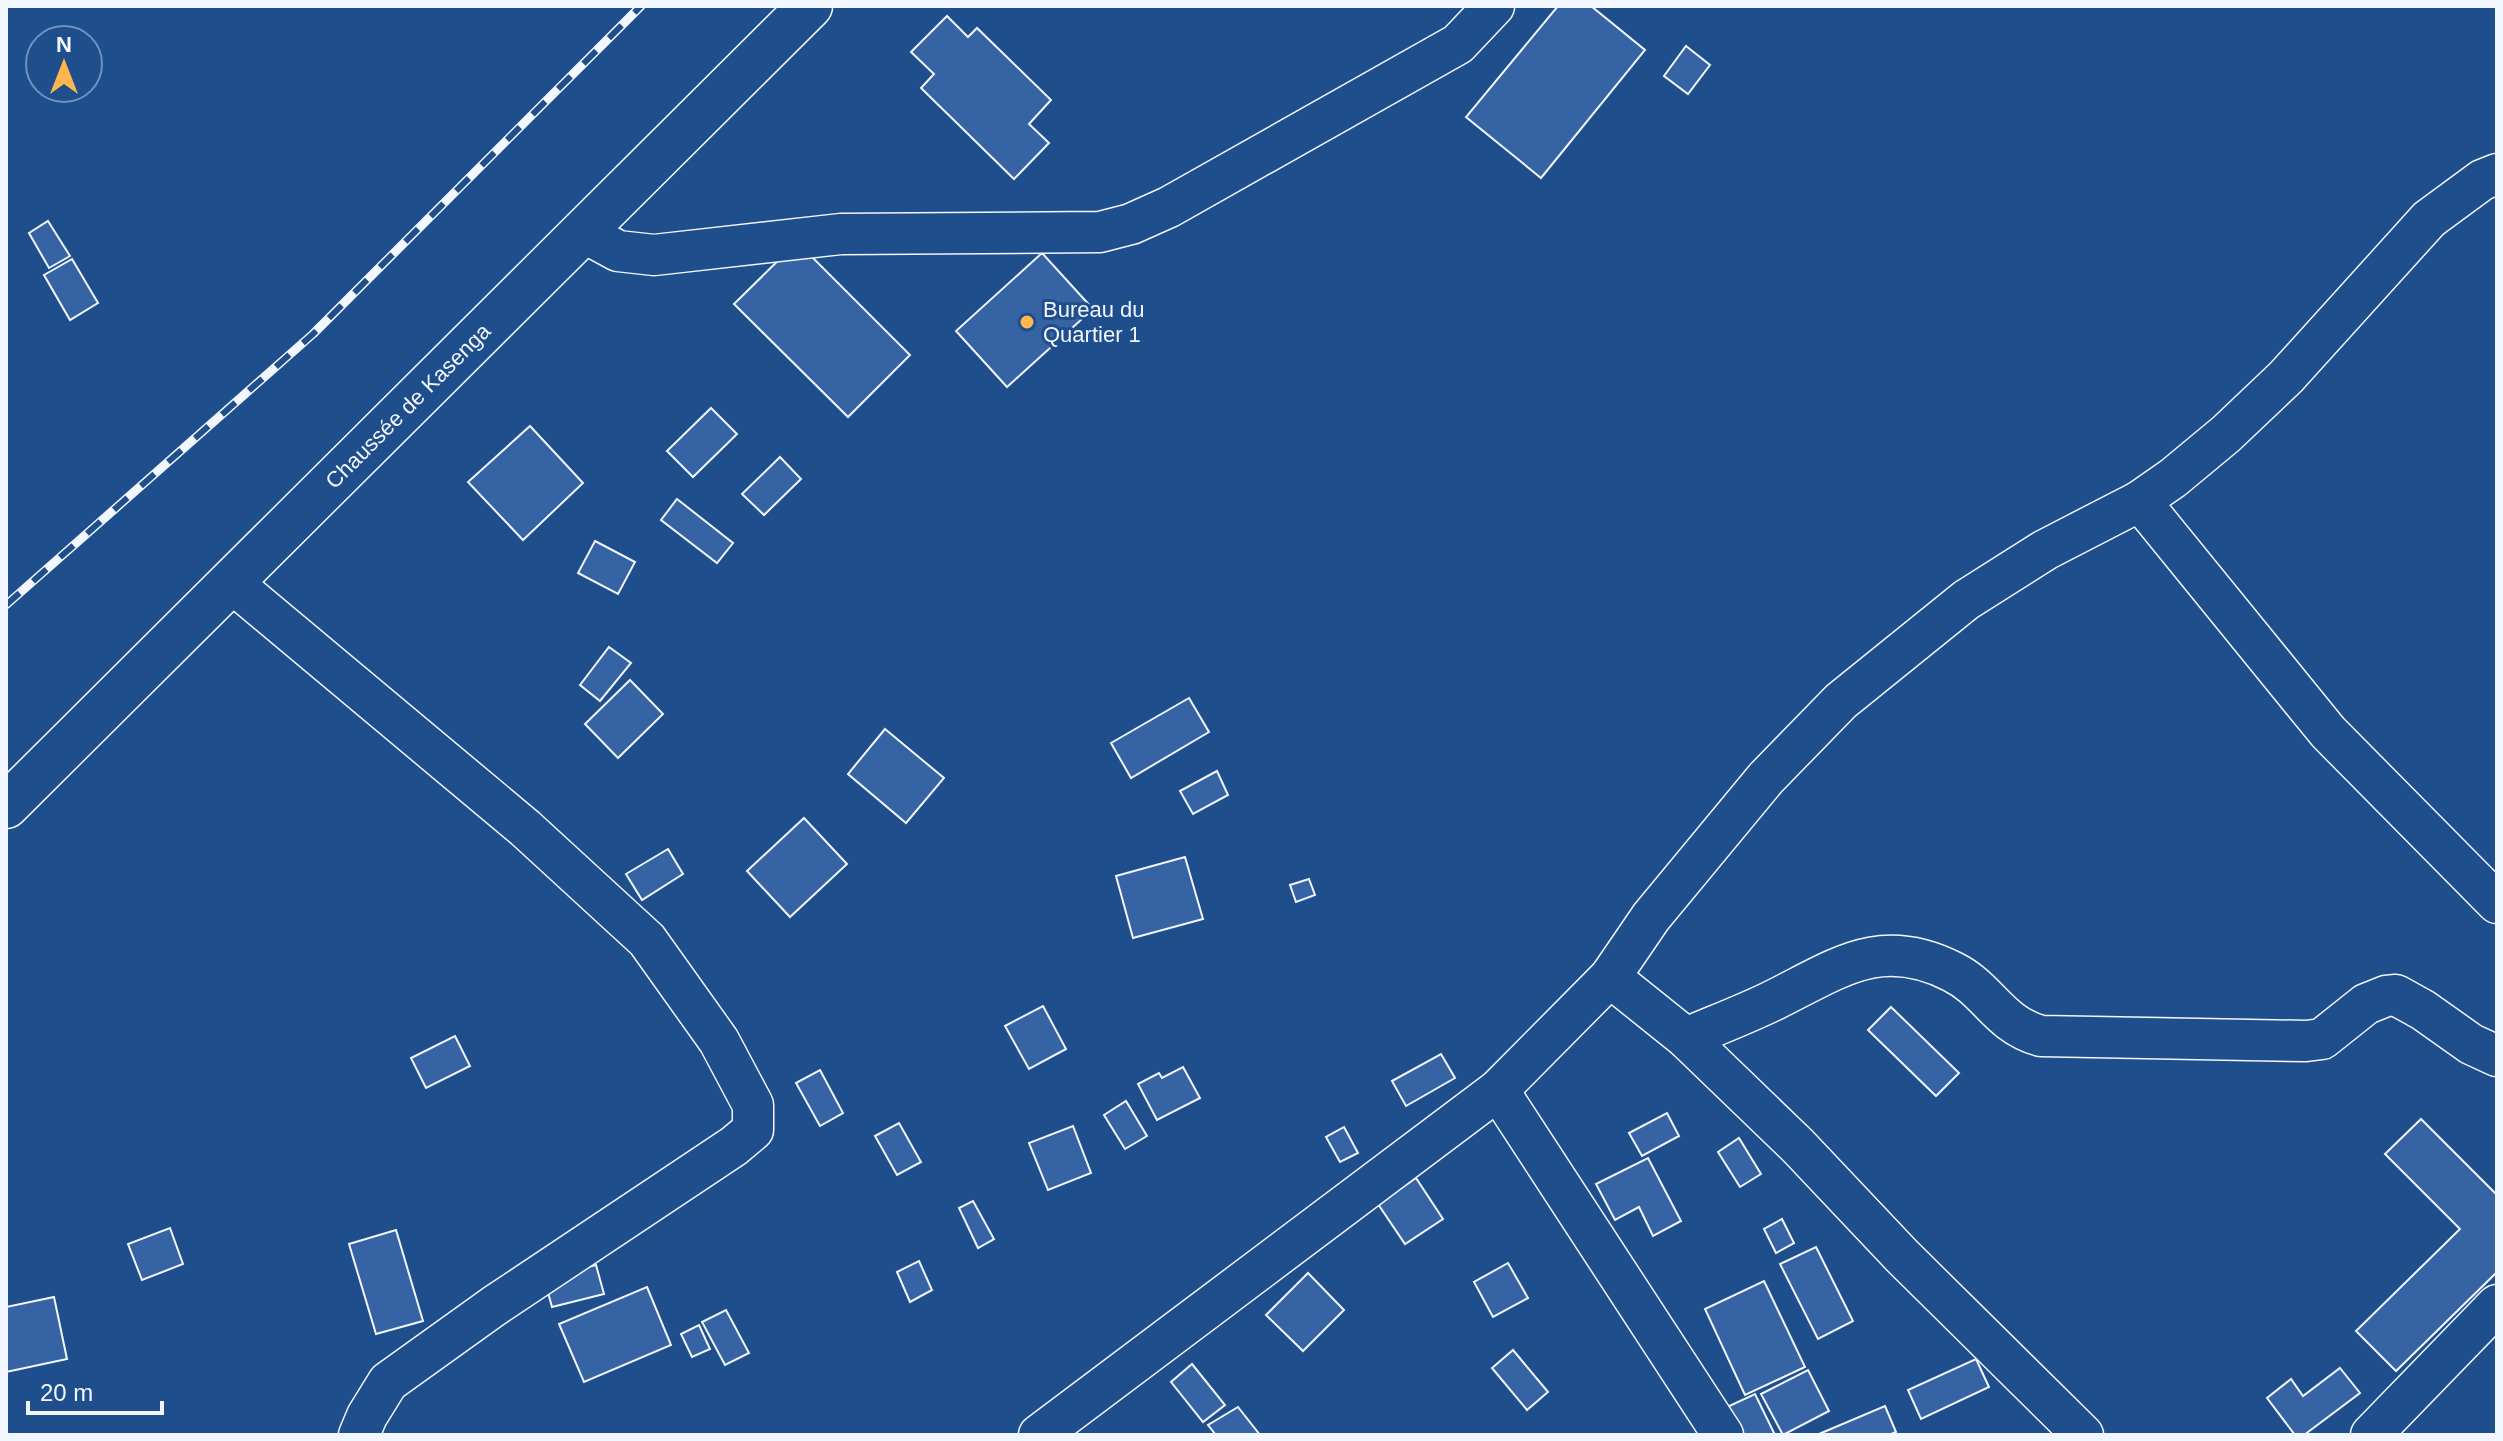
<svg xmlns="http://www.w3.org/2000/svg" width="2503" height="1441" viewBox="0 0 2503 1441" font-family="Arial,sans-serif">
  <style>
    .building { fill: #3563a3; stroke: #f2f6ff; stroke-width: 2 }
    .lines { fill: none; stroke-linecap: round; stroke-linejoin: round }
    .minor-casing { stroke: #f2f6ff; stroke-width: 43 }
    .secondary-casing { stroke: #f2f6ff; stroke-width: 47 }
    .minor { stroke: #1f4e8c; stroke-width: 40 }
    .secondary { stroke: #1f4e8c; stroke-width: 44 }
    .rail-casing { stroke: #f2f6ff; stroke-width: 9 }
    .rail { stroke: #1f4e8c; stroke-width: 6; stroke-dasharray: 18; stroke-linecap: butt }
    .poi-dot { fill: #ffb74d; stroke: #1f4e8c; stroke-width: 3 }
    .labels { text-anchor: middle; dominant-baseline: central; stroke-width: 6; stroke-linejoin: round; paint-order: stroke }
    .poi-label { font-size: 22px; fill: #f2f6ff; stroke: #1f4e8c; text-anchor: start }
    .street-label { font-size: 22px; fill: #f2f6ff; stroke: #1f4e8c }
  </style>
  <rect width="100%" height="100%" fill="#1f4e8c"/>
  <g class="building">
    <path d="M1558,6H1591L1645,50L1541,178L1466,117Z"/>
    <path d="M947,16L968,37L977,28L1051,100L1029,124L1049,143L1014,179L921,88L934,74L911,52Z"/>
    <path d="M1686,46L1710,65L1688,94L1664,76Z"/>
    <path d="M48,221L70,256L49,268L29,233Z"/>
    <path d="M797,242L910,355L848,417L734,304Z"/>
    <path d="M1042,253L1093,309L1007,387L956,331Z"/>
    <path d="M72,259L98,303L70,320L44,275Z"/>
    <path d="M711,408L737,434L693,477L667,451Z"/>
    <path d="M530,426L583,483L523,540L468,482Z"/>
    <path d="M780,457L801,479L764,515L742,494Z"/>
    <path d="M677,499L733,543L717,563L661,520Z"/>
    <path d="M595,541L635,562L618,594L578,573Z"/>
    <path d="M609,647L631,663L600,701L580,685Z"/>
    <path d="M630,680L663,714L618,758L585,724Z"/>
    <path d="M1189,698L1209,732L1131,778L1111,743Z"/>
    <path d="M885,729L944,778L906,823L848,774Z"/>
    <path d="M1217,771L1228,795L1193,814L1180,791Z"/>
    <path d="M804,818L847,864L790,917L747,871Z"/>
    <path d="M668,849L683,874L642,900L626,874Z"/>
    <path d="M1185,857L1203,919L1133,938L1116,876Z"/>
    <path d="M1309,879L1315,895L1296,902L1290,885Z"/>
    <path d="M1043,1006L1066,1049L1029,1069L1005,1026Z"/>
    <path d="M1891,1007L1959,1073L1936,1096L1868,1030Z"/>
    <path d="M455,1036L470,1066L426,1088L411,1058Z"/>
    <path d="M1441,1054L1455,1078L1406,1106L1392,1081Z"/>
    <path d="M1183,1067L1200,1098L1157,1120L1138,1084L1159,1073L1162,1078Z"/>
    <path d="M820,1070L843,1113L820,1126L796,1083Z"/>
    <path d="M1126,1101L1147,1136L1125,1149L1104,1115Z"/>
    <path d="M1667,1113L1679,1136L1642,1156L1629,1133Z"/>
    <path d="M2421,1119L2497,1195V1272L2396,1371L2356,1331L2460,1229L2385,1154Z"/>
    <path d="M899,1123L921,1162L897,1175L875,1136Z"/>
    <path d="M1073,1126L1091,1173L1048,1190L1029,1143Z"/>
    <path d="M1344,1127L1358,1153L1340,1162L1326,1137Z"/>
    <path d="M1739,1138L1761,1174L1740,1187L1718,1152Z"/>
    <path d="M1648,1158L1681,1221L1653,1236L1639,1207L1615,1220L1596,1184Z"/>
    <path d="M1416,1178L1443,1219L1405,1244L1378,1204Z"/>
    <path d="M973,1201L994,1239L978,1248L959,1208Z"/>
    <path d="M1782,1219L1794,1243L1776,1253L1764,1229Z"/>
    <path d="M170,1228L183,1264L142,1280L128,1244Z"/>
    <path d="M396,1230L423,1321L376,1334L349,1244Z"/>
    <path d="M1816,1247L1853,1321L1818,1339L1780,1264Z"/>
    <path d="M919,1261L932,1290L910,1302L897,1272Z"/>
    <path d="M1508,1263L1528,1298L1493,1317L1474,1282Z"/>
    <path d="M596,1265L604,1294L552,1307L544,1278Z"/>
    <path d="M1308,1273L1344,1310L1303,1351L1266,1315Z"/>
    <path d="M1764,1281L1805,1367L1745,1395L1705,1309Z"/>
    <path d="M647,1287L671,1345L584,1382L559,1324Z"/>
    <path d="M54,1297L67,1359L6,1372V1307Z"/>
    <path d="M726,1310L749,1353L725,1365L702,1322Z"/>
    <path d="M699,1325L710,1349L692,1357L681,1334Z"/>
    <path d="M1513,1350L1548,1392L1527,1410L1492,1368Z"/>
    <path d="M1976,1359L1989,1387L1921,1419L1908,1390Z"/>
    <path d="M1192,1364L1225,1405L1203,1422L1171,1382Z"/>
    <path d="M2340,1368L2360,1393L2304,1435H2295L2267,1398L2291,1379L2303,1396Z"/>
    <path d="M1808,1370L1829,1411L1783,1435L1761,1394Z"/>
    <path d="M1755,1394L1775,1435H1738L1725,1408Z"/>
    <path d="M1885,1406L1896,1432L1889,1435L1819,1434Z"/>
    <path d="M1238,1407L1260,1435H1216L1208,1425Z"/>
  </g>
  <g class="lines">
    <g class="minor-casing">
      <g id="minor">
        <path d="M583,232L618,251L654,255L841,234L1100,232L1131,224L1169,207L1458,44L1494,6"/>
        <path d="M2140,501L2328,732L2497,903"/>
        <path d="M231,582L525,828L647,940L719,1041L753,1105V1130L734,1146L494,1306L388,1382L367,1416L359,1435"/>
        <path d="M1610,977L1686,1038L1798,1146L1902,1256L2083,1435"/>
        <path d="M1686,1038C1714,1026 1743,1015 1770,1002C1836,970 1879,934 1953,972C1989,990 1998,1024 2041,1036L2306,1041L2322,1039L2366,1004L2386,996L2396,995L2423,1010L2471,1044L2497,1056"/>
        <path d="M1498,1090L1723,1435"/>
        <path d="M1039,1435L1498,1090L1610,977L1651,917L1766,778L1841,701L1966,600L2045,550L2140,501L2173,478L2226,434L2286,377L2429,219L2482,180L2497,174"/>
        <path d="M2371,1435L2497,1305"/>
      </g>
    </g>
    <g class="secondary-casing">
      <path id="secondary" d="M6,806L810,6"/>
    </g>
    <use href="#minor" class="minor"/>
    <use href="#secondary" class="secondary"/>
    <g class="rail-casing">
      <path id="rail" d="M6,605L313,334L641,6"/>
    </g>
    <use href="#rail" class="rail"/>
  </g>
  <circle class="poi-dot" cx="1027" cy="322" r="8"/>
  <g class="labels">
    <g class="poi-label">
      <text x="1043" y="309">Bureau du<tspan x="1043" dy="25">Quartier 1</tspan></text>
    </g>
    <g class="street-label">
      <text transform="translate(408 406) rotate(-45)">Chaussée de Kasenga</text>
    </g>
  </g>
  <rect width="2503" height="1441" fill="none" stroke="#f2f6ff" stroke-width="16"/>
  <g transform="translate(64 64)"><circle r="38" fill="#1f4e8c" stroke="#7391ba" stroke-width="2"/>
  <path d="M0-6L14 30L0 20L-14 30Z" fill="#ffb74d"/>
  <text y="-12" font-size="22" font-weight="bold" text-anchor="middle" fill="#f2f6ff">N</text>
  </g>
  <path d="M28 1401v12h134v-12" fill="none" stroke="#f2f6ff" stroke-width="4"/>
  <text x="40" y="1401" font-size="24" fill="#f2f6ff" stroke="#1f4e8c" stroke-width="6" paint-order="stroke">20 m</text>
</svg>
